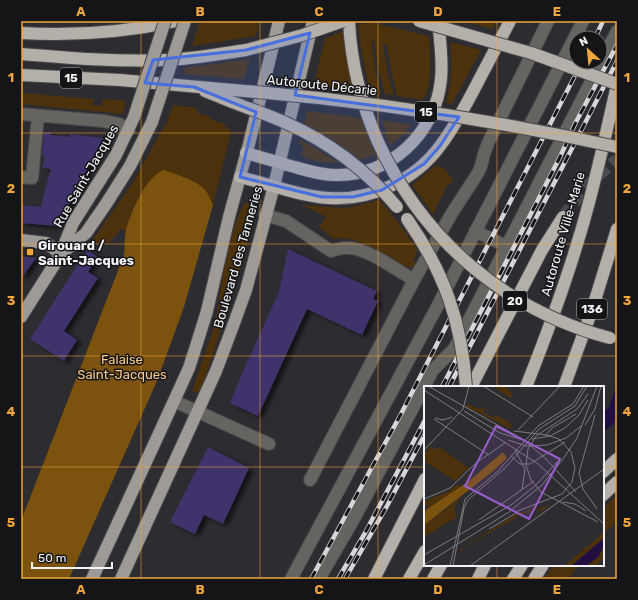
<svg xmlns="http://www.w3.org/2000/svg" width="638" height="600" viewBox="0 0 638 600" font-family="Rubik,sans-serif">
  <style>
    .green { fill: #4b320d }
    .forest { fill: #7b520e }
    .water { fill: #210f44 }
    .building { fill: #41316a; filter: url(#shadow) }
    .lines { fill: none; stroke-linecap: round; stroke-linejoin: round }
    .highway-tunnel { stroke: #4b4a4f; stroke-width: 12; stroke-dasharray: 12 6; stroke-linecap: butt }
    .minor-casing { stroke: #49484d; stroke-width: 14 }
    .major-casing { stroke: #49484d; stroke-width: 14 }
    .highway-casing { stroke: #49484d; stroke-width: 14 }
    .minor { stroke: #666461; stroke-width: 12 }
    .major { stroke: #9e9a95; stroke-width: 12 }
    .highway { stroke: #b4afa9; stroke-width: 12 }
    .rail-casing { stroke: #d6d5d9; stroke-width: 4.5 }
    .rail { stroke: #151517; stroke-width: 3; stroke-dasharray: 9; stroke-linecap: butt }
    .major-bridge-casing { stroke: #49484d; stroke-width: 14; stroke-linecap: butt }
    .highway-bridge-casing { stroke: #49484d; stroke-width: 14; stroke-linecap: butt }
    .major-bridge { stroke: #9e9a95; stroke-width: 12 }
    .highway-bridge { stroke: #b4afa9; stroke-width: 12 }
    .marked { fill: #486fde; fill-opacity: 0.2; stroke: #486fde; stroke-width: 3; stroke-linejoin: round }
    .grid { fill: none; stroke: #efa73d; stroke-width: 1; stroke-opacity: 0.55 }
    .poi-dot { fill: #efa73d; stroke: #151517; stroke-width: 1.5 }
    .labels { text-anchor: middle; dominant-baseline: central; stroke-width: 3; stroke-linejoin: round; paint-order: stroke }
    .shield { fill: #151517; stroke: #b1b0b4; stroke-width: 1 }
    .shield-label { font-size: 12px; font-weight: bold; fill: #f4f3f7 }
    .street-label { font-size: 13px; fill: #f4f3f7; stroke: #151517 }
    .poi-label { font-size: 13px; font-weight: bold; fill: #f4f3f7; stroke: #151517; text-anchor: start }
    .park-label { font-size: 13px; fill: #fcca89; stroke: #151517 }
    .inset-road { fill: none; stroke: #7d7c80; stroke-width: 1 }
    .view { fill: #995ecd; fill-opacity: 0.15; stroke: #995ecd; stroke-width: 2 }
    .inset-edge { fill: none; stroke: #f4f3f7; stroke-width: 2 }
    .neatline { fill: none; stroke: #efa73d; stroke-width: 1.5 }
    .grid-label { font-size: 13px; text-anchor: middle; font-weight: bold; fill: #efa73d }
  </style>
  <defs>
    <filter id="shadow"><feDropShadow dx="4.5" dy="2.5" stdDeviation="2" flood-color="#0009"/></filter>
  </defs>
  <rect width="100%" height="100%" fill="#2d2c31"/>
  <g class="green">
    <path d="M210,21H259L256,36L192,46L199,24Z"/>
    <path d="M463,21H497L492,29Z"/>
    <path d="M369,22L429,36C430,56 433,81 424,100L397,96L391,69L387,45H383L388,74L394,95L385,94L378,66L374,41H371L376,73L381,94L370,92L362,54L358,26Z"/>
    <path d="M344,31L348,65L353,90L314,85L325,38Z"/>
    <path d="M450,42L481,50L452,104L446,103C452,83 452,63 450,42Z"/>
    <path d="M250,59L244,79L183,74L184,68Z"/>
    <path d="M21,93L94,99L92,105L102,106V100H106V99L126,101L123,111H124L123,114L21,104Z"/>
    <path d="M173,105L197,108V113L208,116L212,120L224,124L231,132L213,205L208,198L207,192L131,215L126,231L120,229C112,241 107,249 92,241L133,182L165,125L166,126Z"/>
    <path d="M307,111L362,118L377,154L359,160L330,138L304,124Z"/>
    <path d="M382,120L409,124L412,125L405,133L390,146L385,134L387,133Z"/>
    <path d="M300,139L339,163C325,163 310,162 300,154L304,150L300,143Z"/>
    <path d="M437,165L446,170L453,181L447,186L433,214L412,185Z"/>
    <path d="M380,200L406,233L418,251L413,260L418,265C414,269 410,268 405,266C385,255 357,234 333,239L319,227L326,217L319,213L302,205L343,208L357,206Z"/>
    <path d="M244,203L258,205L242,263L200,394L192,391L212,333L217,314L224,267L235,225Z"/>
    <path d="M617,495V520L603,536V509Z"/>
    <path d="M554,565H579L568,579H544Z"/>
  </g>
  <path class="forest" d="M164,170C175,174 199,181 206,191C209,195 210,200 213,205L184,307L157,381L69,579H21V521L124,255C125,247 124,238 126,230C131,212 146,176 164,170Z"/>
  <path class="water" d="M617,384V420L603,433V413L605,409L608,410Z"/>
  <g class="building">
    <path d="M44,132H51V135L70,137V134L103,138L70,203L56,226L21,223V205L41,207L46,186L51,169L42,168L45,156H42Z"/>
    <path d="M288,249L377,291L373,299L378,301L362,335L307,309L258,416L230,403L243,371L279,292Z"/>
    <path d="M87,250L98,257L88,272L98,278L64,331L77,340L64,361L30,339Z"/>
    <path d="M21,256L36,258L21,279Z"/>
    <path d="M208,447L249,468L223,524L204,515L195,534L170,522Z"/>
  </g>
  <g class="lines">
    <path class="highway-tunnel" d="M563,217L587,186L617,159"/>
    <g class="minor-casing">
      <g id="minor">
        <path d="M21,114L103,121L119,124L129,130"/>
        <path d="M21,177L32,178L38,116"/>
        <path d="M265,215L286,221L331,251C337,249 343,247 350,248C368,249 397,270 414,280L310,480"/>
        <path d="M475,231L506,246"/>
        <path d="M414,280L452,213L478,173L481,166L484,154L488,143L548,21"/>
        <path d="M174,401L269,444"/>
        <path d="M291,579L437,307L583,21"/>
        <path d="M319,579L355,517L433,370L454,349L617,31"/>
      </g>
    </g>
    <g class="major-casing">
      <g id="major">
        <path d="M21,240L46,243L61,254"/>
        <path d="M61,253L73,223L116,155L134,117"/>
        <path d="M21,317L61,254L86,233L106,204L130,166L152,122"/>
        <path d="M92,579L174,401L189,368L197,343L207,311L229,217L249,144L279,21"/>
        <path d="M121,579L216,371L233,326L246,290L274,186L313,21"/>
      </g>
    </g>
    <g class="highway-casing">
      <g id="highway">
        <path d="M349,21C351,63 361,103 378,142"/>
        <path d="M21,33C73,36 127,32 177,21"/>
        <path d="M21,54C69,58 117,62 165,60C192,59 219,54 246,50"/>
        <path d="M21,75L120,80L233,90"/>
        <path d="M205,91L232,102"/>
        <path d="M246,153C260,157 274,161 287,165C303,169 318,175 335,175C390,177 436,133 441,79C443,60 440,40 438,21"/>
        <path d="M240,177C269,184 299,196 329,198C371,201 415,180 440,146C456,125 468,101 480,78C490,59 500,40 510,21"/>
        <path d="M471,387L542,250L563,217"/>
        <path d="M526,387C545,339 563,291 578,241C594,190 605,137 617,85"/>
        <path d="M564,387L592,310L617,229"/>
        <path d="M603,472L617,459"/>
        <path d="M603,495L617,482"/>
        <path d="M374,579L425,479"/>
        <path d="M409,579L425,551"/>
        <path d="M433,579L441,565"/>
        <path d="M478,579L485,565"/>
        <path d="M513,579L522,565"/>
        <path d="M534,579L543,565"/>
      </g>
    </g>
    <use href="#minor" class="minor"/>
    <use href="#major" class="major"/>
    <use href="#highway" class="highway"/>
    <g class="rail-casing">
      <g id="rail">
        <path d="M595,38L603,21"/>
        <path d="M442,387L560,157L576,122L617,45"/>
        <path d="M449,387L617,61"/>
        <path d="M311,579L401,414L582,62"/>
        <path d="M338,579L365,533L425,420"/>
        <path d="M345,579L387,506L425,434"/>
      </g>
    </g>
    <use href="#rail" class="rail"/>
    <g class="major-bridge-casing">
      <g id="major-bridge">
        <path d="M134,117L165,21"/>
        <path d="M152,122L185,21"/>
      </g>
    </g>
    <g class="highway-bridge-casing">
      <g id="highway-bridge">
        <path d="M419,21L531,53L617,84"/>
        <path d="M246,50L303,35L343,21"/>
        <path d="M233,90C362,100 490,119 617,147"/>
        <path d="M232,102C250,109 269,115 286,123C329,142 367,171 397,207"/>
        <path d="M378,142C423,240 505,310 610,338"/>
        <path d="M407,219C444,272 462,322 466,387"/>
      </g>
    </g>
    <use href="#major-bridge" class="major-bridge"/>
    <use href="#highway-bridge" class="highway-bridge"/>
  </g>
  <path class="marked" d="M310,33L295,95L459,117L440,146L424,164L382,190L353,197H322L240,177L256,112L194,87L145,83L153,60L246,50Z"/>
  <path class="grid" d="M141,21V579M260,21V579M378,21V579M497,21V387M21,133H617M21,244H617M21,356H617M21,467H425M603,467H617M497,565V579"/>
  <rect class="poi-dot" x="26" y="248" width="8" height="8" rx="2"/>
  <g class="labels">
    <g class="shield">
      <rect x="60" y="68" width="22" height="20" rx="3"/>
      <rect x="415" y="102" width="22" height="20" rx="3"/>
      <rect x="503" y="291" width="24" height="20" rx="3"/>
      <rect x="577" y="299" width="30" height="20" rx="3"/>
    </g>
    <g class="shield-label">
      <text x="71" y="78">15</text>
      <text x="426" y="112">15</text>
      <text x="515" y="301">20</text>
      <text x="592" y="309">136</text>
    </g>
    <g class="street-label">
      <text transform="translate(322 85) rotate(6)">Autoroute Décarie</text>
      <text transform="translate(86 176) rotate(-60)">Rue Saint-Jacques</text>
      <text transform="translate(563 234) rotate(-74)">Autoroute Ville-Marie</text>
      <text transform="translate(238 257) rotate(-74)">Boulevard des Tanneries</text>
    </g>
    <g class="poi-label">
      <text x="38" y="245">Girouard /<tspan x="38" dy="15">Saint-Jacques</tspan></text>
    </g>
    <g class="park-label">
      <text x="122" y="359">Falaise<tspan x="122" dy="15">Saint-Jacques</tspan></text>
    </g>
  </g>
  <g transform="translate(424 386)">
    <rect width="180" height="180" fill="#2d2c31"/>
    <path d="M72,0H76L75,2L80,0L89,8L87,12L71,2ZM44,18L55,23L59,21L70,27L59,22L60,27L71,32V28L87,38V43L42,21ZM7,60L10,64L15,61L45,82L31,95L0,75V67ZM33,98L37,101L31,106L3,122L0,115L23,106ZM38,111L30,121L33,131L0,151V139ZM126,119L108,132L119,122L98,128L39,162L38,166L35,164L94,127ZM180,146V171L172,180H140Z" fill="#4b320d"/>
    <path d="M79,66L83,72L68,86L0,139V125L45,95Z" fill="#7b520e"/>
    <path d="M180,152L179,162L174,171L162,180H147Z" fill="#210f44"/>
    <path class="inset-road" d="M4,0L100,54L122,73L152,106M59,0L109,31M0,4L114,78L180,138M164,8L153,23L112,50L104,63L102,79L107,94L117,106L174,136M40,25L76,47L96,53M171,29L155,87L159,103L173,123M11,32L19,34L28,31M10,33L65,69M161,39L171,23L177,0M94,44L136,0M90,45L123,49L135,53L147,66L151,82L148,96L138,108L91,126M121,50L128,42L152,28M108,53L126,50L141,42L155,29L164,14M84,54L102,60L123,59L142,52L157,40M0,64L39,23L45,0M91,64L101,83L98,104M87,70L96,78H106L141,56M0,113L26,102L52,77L82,56M139,116L151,118L162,125M55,134L110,95M65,143L94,126M0,169L87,119L112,99L133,76M0,179L85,126L118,99L139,73L153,52L173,0M26,180L41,113L74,85L114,40L149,18L160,0M29,180L40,122L44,114L81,82L115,43L151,20L163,0M46,180L180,83"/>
    <path class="view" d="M72,40L136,73L105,133L41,100Z"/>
    <rect width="180" height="180" class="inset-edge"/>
  </g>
  <rect width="638" height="600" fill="none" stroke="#151517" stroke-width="44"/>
  <g transform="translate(588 50) rotate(333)"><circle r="19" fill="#151517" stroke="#6e6e71"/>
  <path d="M0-3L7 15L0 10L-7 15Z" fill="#efa73d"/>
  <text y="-6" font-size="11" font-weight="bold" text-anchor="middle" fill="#f4f3f7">N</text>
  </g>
  <path d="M32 562v6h80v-6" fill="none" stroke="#f4f3f7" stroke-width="2"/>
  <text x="38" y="562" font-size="12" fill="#f4f3f7" stroke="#151517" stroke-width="3" paint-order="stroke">50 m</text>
  <rect x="22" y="22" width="594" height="556" class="neatline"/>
  <g class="grid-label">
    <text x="81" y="16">A</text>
    <text x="200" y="16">B</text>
    <text x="319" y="16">C</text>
    <text x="438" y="16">D</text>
    <text x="557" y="16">E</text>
    <text x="11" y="82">1</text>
    <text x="627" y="82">1</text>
    <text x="11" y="193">2</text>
    <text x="627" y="193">2</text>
    <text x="11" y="305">3</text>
    <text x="627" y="305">3</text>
    <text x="11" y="416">4</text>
    <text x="627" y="416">4</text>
    <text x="11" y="527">5</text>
    <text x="627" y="527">5</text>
    <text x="81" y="594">A</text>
    <text x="200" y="594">B</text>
    <text x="319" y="594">C</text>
    <text x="438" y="594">D</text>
    <text x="557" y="594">E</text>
  </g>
</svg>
